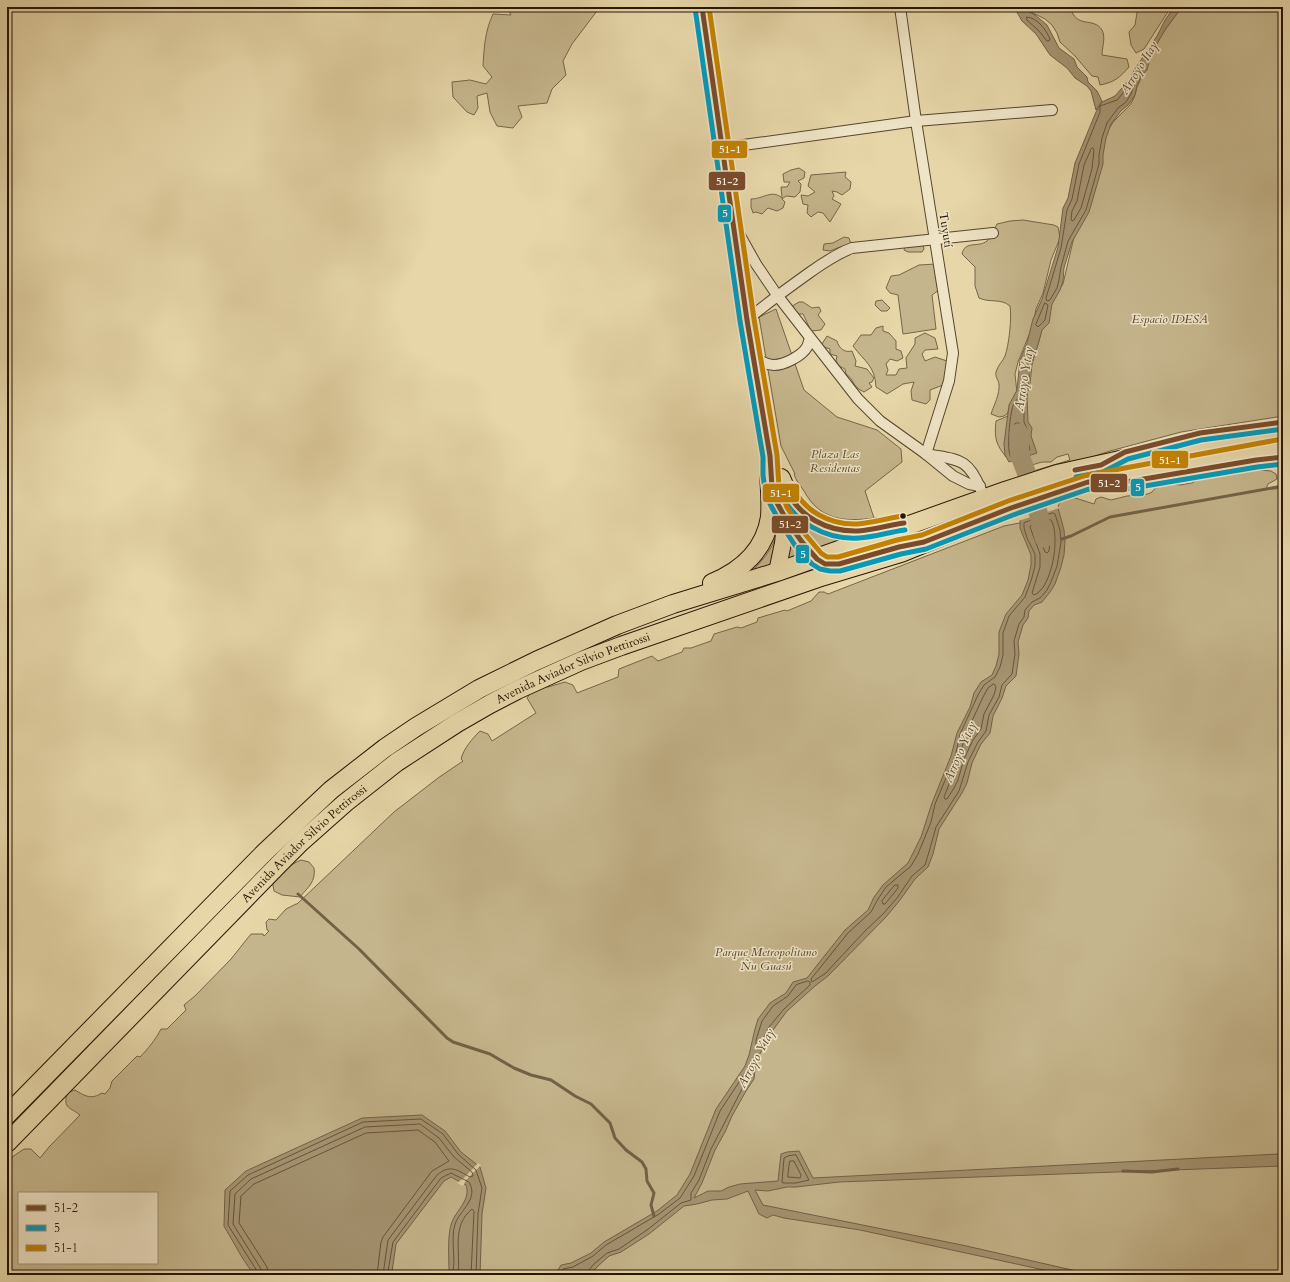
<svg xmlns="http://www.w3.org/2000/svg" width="1290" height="1282" viewBox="0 0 1290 1282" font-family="Cardo,serif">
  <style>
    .green { fill: #c5b58c; stroke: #766548; fill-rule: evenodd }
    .water { fill: #a59471; stroke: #726146 }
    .pier { fill: #e6d6a8 }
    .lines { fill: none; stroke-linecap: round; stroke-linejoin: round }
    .shore { stroke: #66543b; stroke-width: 1 }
    .stream { stroke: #726146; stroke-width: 3 }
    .river { stroke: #a59471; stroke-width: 19 }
    .street-casing { stroke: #56452e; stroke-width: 12 }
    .primary-casing { stroke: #261505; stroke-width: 18 }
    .highway-casing { stroke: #261505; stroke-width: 20 }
    .street { stroke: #efe4c6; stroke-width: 10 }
    .primary { stroke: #e6d6a8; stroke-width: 16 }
    .highway { stroke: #e6d6a8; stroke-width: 18 }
    .bus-1-casing { stroke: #efe4c6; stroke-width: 8 }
    .bus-2-casing { stroke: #efe4c6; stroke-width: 8 }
    .bus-3-casing { stroke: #efe4c6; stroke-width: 8 }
    .bus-1 { stroke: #7a4b2a; stroke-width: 5 }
    .bus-2 { stroke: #049aba; stroke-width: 5 }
    .bus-3 { stroke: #c38201; stroke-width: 5 }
    .bus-dot { fill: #261505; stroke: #efe4c6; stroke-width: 1.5 }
    .labels { text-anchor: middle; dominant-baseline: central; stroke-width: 3; stroke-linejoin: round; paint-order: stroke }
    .street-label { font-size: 12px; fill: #261505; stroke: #efe4c6 }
    .park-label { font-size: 12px; font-style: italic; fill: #56452e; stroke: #efe4c6 }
    .water-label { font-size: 13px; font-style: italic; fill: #594830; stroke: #efe4c6 }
    .line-badge { stroke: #efe4c6; stroke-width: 1.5 }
    .badge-label { font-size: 11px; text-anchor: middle; font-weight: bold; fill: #fff }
  </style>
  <rect width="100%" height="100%" fill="#e6d6a8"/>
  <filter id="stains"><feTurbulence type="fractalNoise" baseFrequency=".005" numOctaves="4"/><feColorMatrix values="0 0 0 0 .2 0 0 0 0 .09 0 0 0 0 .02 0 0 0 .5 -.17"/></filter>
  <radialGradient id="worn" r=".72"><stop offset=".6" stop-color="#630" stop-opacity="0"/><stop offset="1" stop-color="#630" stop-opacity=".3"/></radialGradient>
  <g class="green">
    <path d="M507,7H600L572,44L563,61L566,75L552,89L547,103L518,106L522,117L513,128L497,126L490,112L487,93L477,96L478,108L474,115L467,112L453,97L452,82L470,80L486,84L492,77L483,66C484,48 485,31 493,14L511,15Z"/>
    <path d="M1025,7H1070C1077,30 1093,16 1102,30C1106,37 1102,48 1102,55L1127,59L1129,67C1119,78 1115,82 1100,85L1098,77L1092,76L1075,56L1060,42L1057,33L1052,25L1045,19L1027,10Z"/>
    <path d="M1138,7H1171L1144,49L1136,53L1131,45L1129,32L1135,25Z"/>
    <path d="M1181,7H1283V416L1181,432L1110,451L1028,478L1027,473L1070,460L1068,454L1057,457L1051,462H1042L1025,467L1022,460L1007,458C996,445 994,438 996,421L1015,413L1023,407L1030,384L1032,365L1046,315L1053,299L1063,284L1074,237L1104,136L1114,121L1130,105L1134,98L1137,87L1159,38Z"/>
    <path d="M799,168L805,172L804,178L798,181L801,184L800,192L795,197L786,196L782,199L785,202L783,208L777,211L768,208L762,214L756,212L753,213L751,207V199C763,199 772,189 782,198L781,187H787L790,182H784L783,174L791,170Z"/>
    <path d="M846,172L845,177L851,182L850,189L842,195L837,192L832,191L834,196L832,199L841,204L830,222L823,213L818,212L811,217L807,213L808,205L803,204L801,195L808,196L815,192L808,186L811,175Z"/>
    <path d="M1023,220L1054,225L1058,227L1060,238L1051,260L1043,293L1036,309L1033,325L1018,362L1015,374L1017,393L1007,414L1004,416L999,417L991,414C994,405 1000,394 999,384C998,379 995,377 996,372C998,365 1003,361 1005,356C1009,345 1012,317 1010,306C1001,298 989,303 979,298L975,286V267L962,254C965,240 978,248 987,241C992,237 994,229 997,224L1010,221Z"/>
    <path d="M844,237L849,238L851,244L840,247L830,251L823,250L824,244L833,243Z"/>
    <path d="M923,245L924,249L922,252H908L904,250L905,246Z"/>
    <path d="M936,264L939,290L932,295L936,329L903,334L898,295L890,293L886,288L891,276L899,275L919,265Z"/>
    <path d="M882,300L890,308L887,311H881L875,305L876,301Z"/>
    <path d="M799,302H803L812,308L819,307L821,311L818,315L825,324L821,330L811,331L803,314H794L789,308Z"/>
    <path d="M776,309L804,390L837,417L877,430L901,449L902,462L865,491L874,518C843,522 820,520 804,491C800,485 796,481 794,474H795L781,446L759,317Z"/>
    <path d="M883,326V331L889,333L896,341V349L901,351L903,358L897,361L890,359L886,364L888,370L886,375H896L899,369L907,368L906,358L915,344V338L925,333L935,338L938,349L925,350L922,354L925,361L935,357L950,362L943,385L930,390V400L926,404L912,400L911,391L914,382L903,384L887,394L876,387C875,366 865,362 853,346L861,335H871L876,328Z"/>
    <path d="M827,336L837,341C839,348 844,353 852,351L856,361L855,366L867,369L874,378L872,382L869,383L872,387L864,392C851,386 855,380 846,374L845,369L839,366L836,361L837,356L830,354V349L824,347L822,344Z"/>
    <path d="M1245,465L1260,470L1271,471L1276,474L1277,479L1268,484L1266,489H1276L1283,485V1275H7V1165L9,1164L11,1165L12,1157L24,1149H31L40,1158L49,1147L80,1115C70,1107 63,1109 67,1093L75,1090C85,1096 91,1100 102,1093L105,1094L110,1088L112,1081L137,1056L140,1057C147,1050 156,1039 161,1029H167L186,1010L184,1005L196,995L231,959L251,934H263L264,936L269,931L267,930L266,922L269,919L276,920L286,909L296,904H297L394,812L438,778L463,761L461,759C464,748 472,739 480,731L488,734L492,741L536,713L527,698L532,691L539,686L548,687L565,682L573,685L577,693L618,677L619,669L652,656L658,661L682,652L684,648H691L711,641L714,634L737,627L741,628L757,622L758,618L785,610L787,611L811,601L819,592H824L828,594L1004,526L1055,516L1059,504L1066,497L1069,496L1094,504L1096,499L1101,497L1111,500L1127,496L1148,494L1152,492L1159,484L1164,483L1180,485L1192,483L1210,472L1230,470ZM19,1193H157V1263H19Z"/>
    <path d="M1032,491C969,518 904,539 838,558Z"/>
    <path d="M790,513L849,537L818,550Z"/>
    <path d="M780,525L774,564L752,571C767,556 774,546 780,525Z"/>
    <path d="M787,535L804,555L783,562Z"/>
    <path d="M301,860L309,862L314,868C316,882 308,887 300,897L282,895L274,891L272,880C280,871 290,865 301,860Z"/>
  </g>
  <g class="water">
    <path d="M1014,7H1020L1035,15L1047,25L1059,48L1074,59L1077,67L1087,77L1088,82L1097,91L1102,101L1096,110L1091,91L1087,86L1075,78L1067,68L1050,55L1036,34L1022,21Z"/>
    <path d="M1174,7H1182L1165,30L1151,54L1147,70L1142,75L1137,86L1135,95L1128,105L1121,111L1111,124L1106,138L1103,155V164L1089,212L1072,242L1064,268L1063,281L1060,290L1052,304L1049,323L1042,330L1038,345L1031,364L1027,397L1028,422L1032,428L1031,436L1037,453L1009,462L1005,455L1004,444L1009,405L1017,390L1020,360L1027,343L1033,319L1042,299L1058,247L1063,208L1068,198L1075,163L1096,112L1102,102L1115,96L1129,80L1135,69L1157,36L1165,20Z"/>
    <path d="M1058,508L1064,530L1065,542L1064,555L1061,567L1055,584L1050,592L1042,602L1034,605L1029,611L1028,618L1023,625L1018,642L1019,654L1016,676L1006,686L1002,698L993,716L990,733L981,744L972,763L967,783L962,793L939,829L933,854L928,867L915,879L900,900L886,917L828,976L815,986L787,1011L773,1030L756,1061L754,1079L746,1091L732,1116L725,1132L715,1150L702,1183L694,1198L708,1191H721L729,1187L740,1184L778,1181L781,1154L787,1152L799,1151L813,1178L1279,1154H1283V1166L839,1182L796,1187H787L768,1191L755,1190L763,1205L962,1245L1094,1275H1067L860,1230L784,1218L773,1215L767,1218L759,1214L748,1191L727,1199L712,1200L697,1204L684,1206L649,1234L621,1252L609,1256L597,1267L590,1275H555L561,1265L571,1263L591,1253L604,1242L657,1211L677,1195L690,1174L716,1109L745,1066L749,1055L755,1029L758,1019L770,1003L786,993L793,982L807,978L845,930L868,910L874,897L883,885L908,863L921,837L932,803L951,756L957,733L970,707L974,693L981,682L992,675L996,666L999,654V632L1006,614L1022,595L1028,580L1031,565V555L1020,528V519Z"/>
    <path d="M422,1115L445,1131L461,1152L480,1167L486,1188L482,1214L480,1275H448L449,1272C449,1259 447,1233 452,1222C457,1209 471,1200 466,1185L451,1177L444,1181L396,1244L392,1272L395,1275H254L243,1259L224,1226L225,1190L246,1171L362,1118Z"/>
  </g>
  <g class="pier">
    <path d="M1057,506L1060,508L1018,521L1020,517Z"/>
    <path d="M478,1163L481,1165L466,1180L463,1186L457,1183L464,1178Z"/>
  </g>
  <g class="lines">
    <g class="shore">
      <path d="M1027,17C1038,18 1046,30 1050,39L1049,41H1047L1039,31L1027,20Z"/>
      <path d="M1129,86L1133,87L1131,94L1126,102L1118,108L1107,123L1102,138L1099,155V164L1086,210L1068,241L1061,267L1059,280L1057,288L1050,300L1047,301L1046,298L1061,248L1067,210L1072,199L1079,164L1100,112V106L1117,100Z"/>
      <path d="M1093,148L1094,150L1092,169L1081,208L1074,220L1072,221L1071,219L1072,211L1077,201L1084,165L1091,149Z"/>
      <path d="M1045,303L1048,305L1045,320L1038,327L1036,325Z"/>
      <path d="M1022,394L1024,403V422L1027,429V437L1030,450L1011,457C1006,451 1010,414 1013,406C1014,402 1018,399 1020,395Z"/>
      <path d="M1017,423H1019L1022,430V437L1024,446L1023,448L1016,450L1014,449L1015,424Z"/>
      <path d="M1053,513L1055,514L1060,530L1061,542L1057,566L1051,582L1047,590L1040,598L1032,602L1025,610L1024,617L1019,624L1014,641L1015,654L1012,674L1002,685L999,697L989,715L986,731L978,742L968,762L959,791L936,827L929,852L925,865L912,876L897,898L883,914L866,930L835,963L826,973L812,982L811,979L848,933L871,912L878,899L886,887L911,866L918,854L931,822L935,804L955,757L960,734L978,695L984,685L995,677L1000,667L1003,655V633L1009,616L1025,597L1031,581L1035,566V554L1027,538L1024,528V523Z"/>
      <path d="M1051,520C1061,535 1052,589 1034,595L1032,593L1040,567V554L1030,527L1031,525Z"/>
      <path d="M1046,527L1048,528C1050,535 1050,543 1049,551L1047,553L1045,552L1037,531L1038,529Z"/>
      <path d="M994,684L996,687L994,695L984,714L981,729L973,740L964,759L958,780L954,788L947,799H945L944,797L959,759L965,736L983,697L988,688Z"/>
      <path d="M895,885H898V888L885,904H883L882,901Z"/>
      <path d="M808,981L810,982V985L784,1009L769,1027L759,1047L756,1048V1040L762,1021L773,1006L788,996L796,985Z"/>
      <path d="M796,1155L809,1180L796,1183H783L782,1182L784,1158L788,1156Z"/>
      <path d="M790,1161H794L801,1175L800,1178L788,1177Z"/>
      <path d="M257,1275V1271L228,1225L230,1191L248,1175L363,1122L421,1119L443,1134L458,1154L476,1170L482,1188L478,1214L476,1275"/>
      <path d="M262,1275L261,1269L233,1224L235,1194L251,1179L365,1127L420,1124L439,1138L454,1157L472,1172L473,1176L470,1177C457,1170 450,1164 437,1175L388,1240L383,1275"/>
      <path d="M268,1275L267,1267L239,1223L241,1196L254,1184L366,1133L418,1130L435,1142L449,1161L432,1171L383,1237L381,1242L377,1275"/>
      <path d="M389,1275L388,1271L393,1242L441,1178L451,1173L469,1182C479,1199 460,1210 455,1224C450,1240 457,1261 452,1275"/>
      <path d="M458,1275C461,1252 451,1226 472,1209L474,1211L471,1275"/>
      <path d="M559,1275L563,1269L573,1267L593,1256L606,1245L659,1214L680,1198L694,1176L720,1111L747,1070L750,1069V1077L742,1089L711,1149L699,1180L691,1193V1200L681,1203L647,1230L619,1249L607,1253L594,1264L588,1271L587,1275"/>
    </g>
    <g class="stream">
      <path d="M1062,539L1071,536L1110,517L1283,486"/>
      <path d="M298,894L359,949L447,1038L453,1042L490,1054L514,1068L531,1075L551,1080L575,1096L591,1104L610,1123L615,1138L626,1150L642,1162L646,1169L647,1181L654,1193L651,1205L654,1216"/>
      <path d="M1123,1171L1152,1172L1178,1169"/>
    </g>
    <path class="river" d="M1019,433L1020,456L1033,490L1044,538"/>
    <g class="street-casing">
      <g id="street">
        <path d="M900,7L916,121L953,353L949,381L926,454"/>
        <path d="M722,148L916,121L1052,110"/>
        <path d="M738,232L756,264L777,295L858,399L880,421L926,454L953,476L969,484L980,486"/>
        <path d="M747,320C767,303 788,288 809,273C823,263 836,254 852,248L993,233"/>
        <path d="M754,357C760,361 767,365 774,365C784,365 802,356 807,347C808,345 809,341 810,338"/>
        <path d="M926,454C958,460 968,457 981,490"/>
      </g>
    </g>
    <g class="primary-casing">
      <g id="primary">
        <path d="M702,7L747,320L770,456C770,462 769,469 769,475C772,507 796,535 816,559"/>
        <path d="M777,572L783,543L786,515"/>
      </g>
    </g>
    <g class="highway-casing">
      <g id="highway">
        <path d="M781,478C784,485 787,493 792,500C805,521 835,533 859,531C866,530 874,528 881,527"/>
        <path d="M712,583C741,571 765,550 770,517C771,503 770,488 769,474"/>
        <path d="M7,1115L265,852L331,790L385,748L416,727L479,689L536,661L617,625L673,604L777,572L1005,491L1057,474L1165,450L1229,439L1283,432"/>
        <path id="s1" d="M7,1143L278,865L301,842L345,803L397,762L457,723L490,704L517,690L581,661L621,646L818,578L901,553L1011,508L1088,482L1232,455L1283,446"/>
      </g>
    </g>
    <use href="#street" class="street"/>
    <use href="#primary" class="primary"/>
    <use href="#highway" class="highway"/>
    <g class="bus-1-casing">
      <g id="bus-1">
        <path d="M702,7L747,320L770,456L772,488L776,501L787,521L802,542L817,559L825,564H839L899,547L924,542L1011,508L1088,482L1111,483L1132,481L1256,460L1283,457"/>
        <path d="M1075,470L1101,465L1125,452L1200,433L1283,422"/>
        <path d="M786,488C798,517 828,532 858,531C874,530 889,525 904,523"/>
      </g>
    </g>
    <g class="bus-2-casing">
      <g id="bus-2">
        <path d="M695,8L740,321L763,457V475L765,490L770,504L781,524L796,547L812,564L820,569L830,571H840L901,554L926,549L1013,515L1089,489L1111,490L1133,488L1257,467L1283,464"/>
        <path d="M1076,477L1103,472L1128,459L1201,440L1283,429"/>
        <path d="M780,491C792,522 826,540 859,538C875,537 889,532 905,530"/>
      </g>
    </g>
    <g class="bus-3-casing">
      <g id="bus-3">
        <path d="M709,7L754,319L777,455L779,487L787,507L800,528L821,553L827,557H838L897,540L922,535L1008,501L1087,475L1282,439"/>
        <path d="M792,485C803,511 830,525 857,524C873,523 888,518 903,516"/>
      </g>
    </g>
    <use href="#bus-1" class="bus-1"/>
    <use href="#bus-2" class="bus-2"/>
    <use href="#bus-3" class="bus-3"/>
  </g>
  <circle class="bus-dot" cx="903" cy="516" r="3.5"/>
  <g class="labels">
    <g class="street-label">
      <text transform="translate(946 230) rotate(81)">Tuyutí</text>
      <text stroke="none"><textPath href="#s1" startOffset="746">Avenida Aviador Silvio Pettirossi</textPath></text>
      <text stroke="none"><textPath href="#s1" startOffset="422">Avenida Aviador Silvio Pettirossi</textPath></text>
    </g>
    <g class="park-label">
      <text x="1170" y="319">Espacio IDESA</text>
      <text x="835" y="454">Plaza Las<tspan x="835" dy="14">Residentas</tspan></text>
      <text x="766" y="952">Parque Metropolitano<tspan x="766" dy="14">Ñu Guasú</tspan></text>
    </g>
    <g class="water-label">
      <text transform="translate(1139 68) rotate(-58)">Arroyo Itay</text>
      <text transform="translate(1024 379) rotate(-81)">Arroyo Ytay</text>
      <text transform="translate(960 752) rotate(-67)">Arroyo Ytay</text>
      <text transform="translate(756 1058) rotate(-62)">Arroyo Ytay</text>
    </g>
  </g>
  <g class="line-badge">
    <rect x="711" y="140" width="37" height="19" rx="4" fill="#c38201"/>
    <rect x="708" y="171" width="38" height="20" rx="4" fill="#7a4b2a"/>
    <rect x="717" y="204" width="15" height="19" rx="4" fill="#049aba"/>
    <rect x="1151" y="450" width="38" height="19" rx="4" fill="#c38201"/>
    <rect x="1090" y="473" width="38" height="20" rx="4" fill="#7a4b2a"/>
    <rect x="1130" y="478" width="15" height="19" rx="4" fill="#049aba"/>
    <rect x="762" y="483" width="38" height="20" rx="4" fill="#c38201"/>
    <rect x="771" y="515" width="38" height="19" rx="4" fill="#7a4b2a"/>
    <rect x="795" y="544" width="15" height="20" rx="4" fill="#049aba"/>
  </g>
  <g class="badge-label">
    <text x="730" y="153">51-1</text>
    <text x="727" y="185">51-2</text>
    <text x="725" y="217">5</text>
    <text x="1170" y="464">51-1</text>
    <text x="1109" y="487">51-2</text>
    <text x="1138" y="491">5</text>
    <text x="781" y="497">51-1</text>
    <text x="790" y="528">51-2</text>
    <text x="803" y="558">5</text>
  </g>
  <rect width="1290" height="1282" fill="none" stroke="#e6d6a8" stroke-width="24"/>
  <rect x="8" y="8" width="1274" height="1266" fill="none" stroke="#261505" stroke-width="2"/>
  <rect x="12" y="12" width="1266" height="1258" fill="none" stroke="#261505"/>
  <rect x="18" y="1192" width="140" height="72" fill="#efe4c6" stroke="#9f9179"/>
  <rect x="26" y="1205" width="20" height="6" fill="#7a4b2a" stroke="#9f9179"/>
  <text x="54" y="1212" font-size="12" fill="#261505">51-2</text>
  <rect x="26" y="1225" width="20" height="6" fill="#049aba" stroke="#9f9179"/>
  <text x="54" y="1232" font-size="12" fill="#261505">5</text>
  <rect x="26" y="1245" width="20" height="6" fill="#c38201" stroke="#9f9179"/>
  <text x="54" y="1252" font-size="12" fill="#261505">51-1</text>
  <rect width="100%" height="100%" filter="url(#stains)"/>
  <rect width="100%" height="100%" fill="url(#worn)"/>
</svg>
